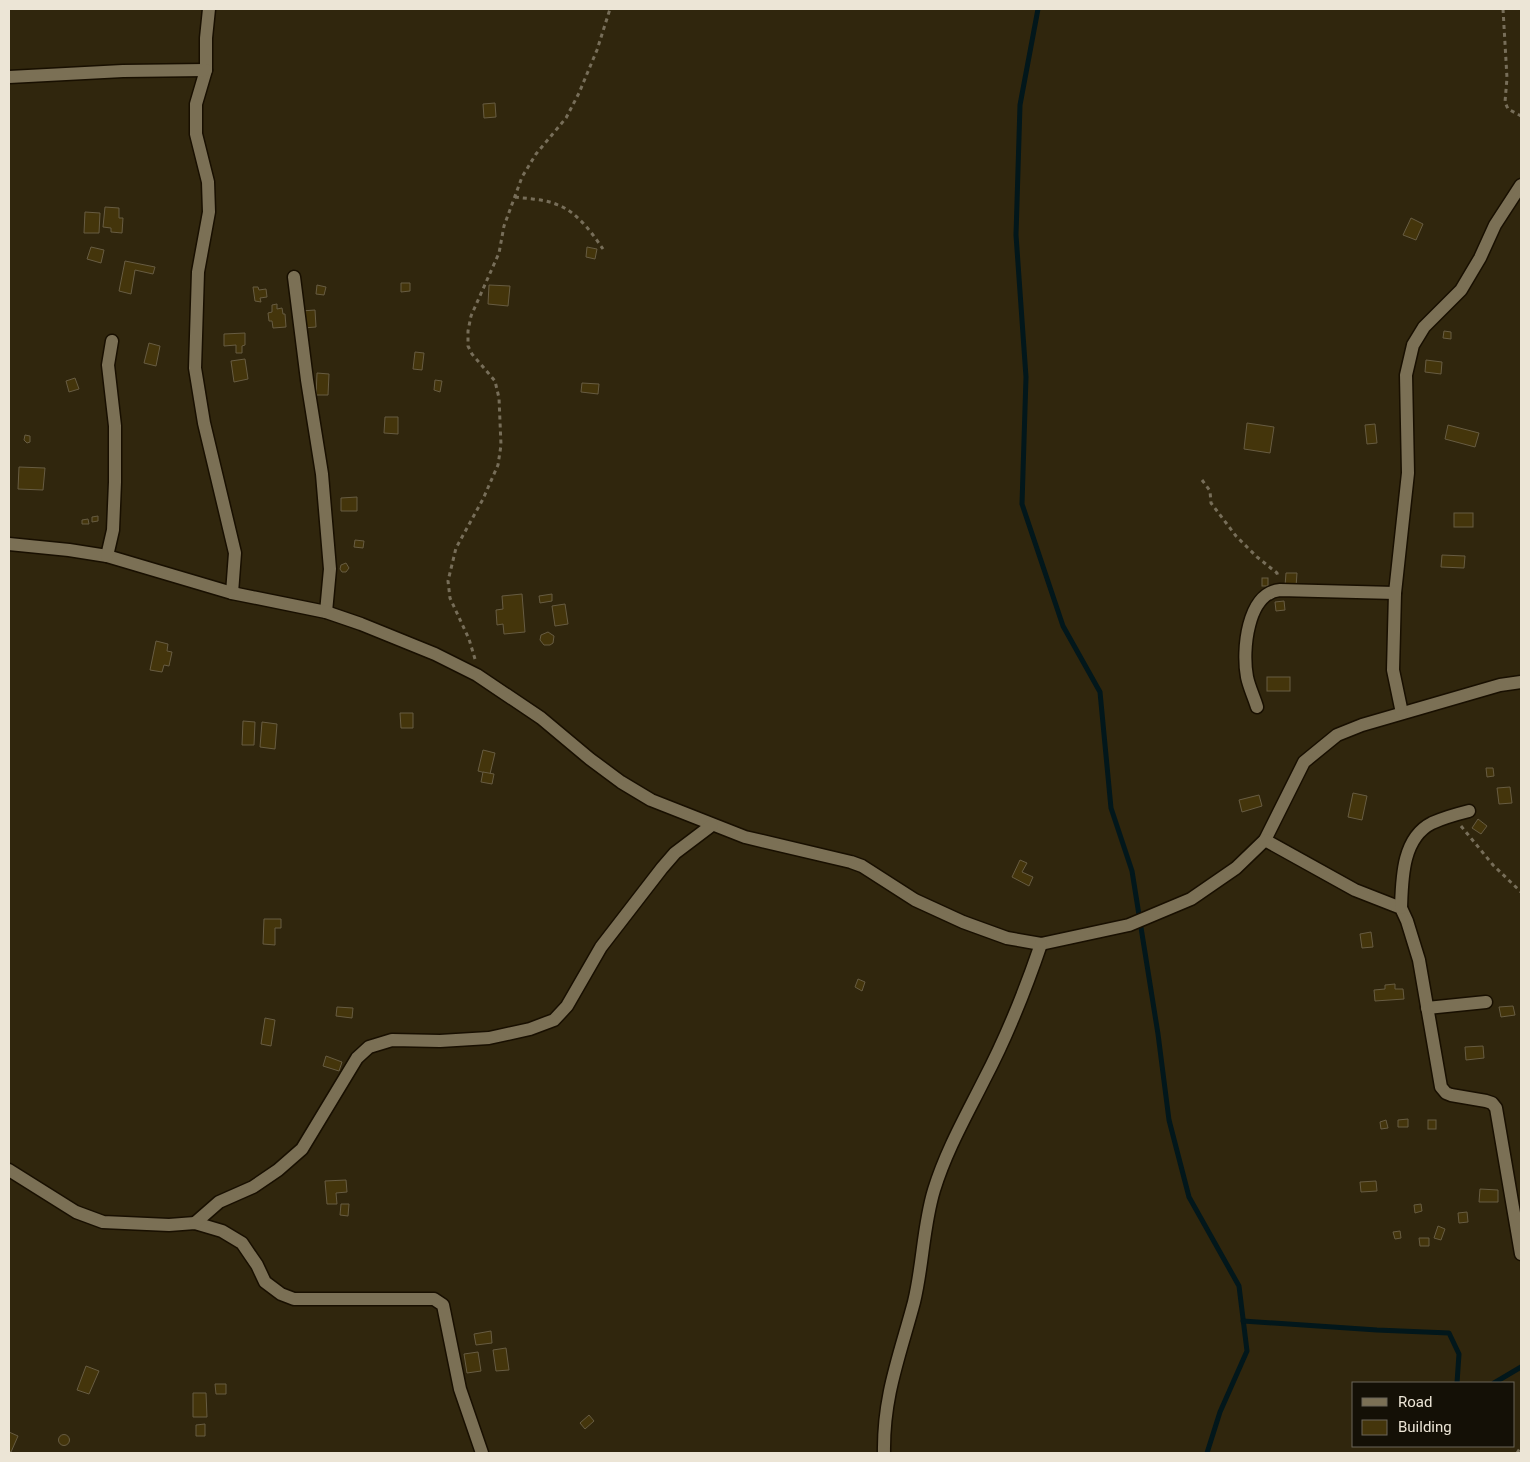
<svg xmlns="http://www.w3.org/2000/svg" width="1530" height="1462" viewBox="0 0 1530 1462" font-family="Roboto,sans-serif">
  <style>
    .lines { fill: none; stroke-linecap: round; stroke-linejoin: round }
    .stream { stroke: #02171b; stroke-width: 5 }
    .building { fill: #44350b; stroke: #675c42 }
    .street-casing { stroke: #180f00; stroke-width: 15 }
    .path { stroke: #776e59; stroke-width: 3; stroke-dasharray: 4 4; stroke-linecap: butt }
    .street { stroke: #7b7055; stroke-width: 12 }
  </style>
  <rect width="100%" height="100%" fill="#30260d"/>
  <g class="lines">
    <g class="stream">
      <path d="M1038,9L1020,105L1016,235L1026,377L1022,504L1063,626L1100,692L1111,808L1132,871L1158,1034L1169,1120L1189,1197L1239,1286L1247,1351L1220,1412L1207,1453"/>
      <path d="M1243,1321L1377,1330L1449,1333L1459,1354L1457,1383"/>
      <path d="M1494,1383L1521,1367"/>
    </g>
  </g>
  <g class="building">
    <path d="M495,103L496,117L484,118L483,104Z"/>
    <path d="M105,207L119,208V218H123L122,233L111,232V228L103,227Z"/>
    <path d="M85,212L100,213L99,233H84Z"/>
    <path d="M1411,218L1423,224L1416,240L1403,235Z"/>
    <path d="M91,247L104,250L101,263L87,259Z"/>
    <path d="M587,247L597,249L595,259L586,257Z"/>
    <path d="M125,261L155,267L153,274L135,270L131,294L119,291Z"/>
    <path d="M401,283H410V291L401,292Z"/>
    <path d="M317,285L326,287L324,295L316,294Z"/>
    <path d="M489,285L510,286L508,306L488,304Z"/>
    <path d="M253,287H258L259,290L266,289L267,297L260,298L261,302L255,301Z"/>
    <path d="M277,304V309L282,308L283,314H285L286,327L273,328L272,321H269L268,313L272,312V305Z"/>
    <path d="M315,310L316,327L303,328L301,311Z"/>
    <path d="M1444,331L1451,332V339L1443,338Z"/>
    <path d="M245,333V345L242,346V353H236V345L224,346V334Z"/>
    <path d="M149,343L160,346L156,366L144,363Z"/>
    <path d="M415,352L424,353L422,370L413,369Z"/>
    <path d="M245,359L248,379L234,382L231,361Z"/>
    <path d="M1426,360L1442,362L1441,374L1425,372Z"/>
    <path d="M317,373L329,374L328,395H316Z"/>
    <path d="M75,378L79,389L69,392L66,381Z"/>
    <path d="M435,380L442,381L440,392L434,390Z"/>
    <path d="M582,383L599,384L598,394L581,392Z"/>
    <path d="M385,417H398V434L384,433Z"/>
    <path d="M1247,423L1274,427L1270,453L1244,449Z"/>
    <path d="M1375,424L1377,443L1367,444L1365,425Z"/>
    <path d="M1448,425L1479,433L1475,447L1445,439Z"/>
    <path d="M25,435L30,436V442L27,443L24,440Z"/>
    <path d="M19,467L45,468L43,490L18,489Z"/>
    <path d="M357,497V511H341V498Z"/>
    <rect x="1454" y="513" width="19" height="14"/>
    <path d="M98,516V521L92,522V517Z"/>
    <path d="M88,519L89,524H82V520Z"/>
    <path d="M355,540L364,541L363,548L354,547Z"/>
    <path d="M1442,555L1465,556L1464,568L1441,567Z"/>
    <path d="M346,563L349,568L346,572H342L340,569L341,565Z"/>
    <path d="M1286,573H1297L1296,587L1285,586Z"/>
    <rect x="1262" y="578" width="6" height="8"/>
    <path d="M522,594L525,632L504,634L503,624L497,625L496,610L503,609L502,596Z"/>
    <path d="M552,594V601L540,603L539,596Z"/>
    <path d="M1284,601L1285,610L1276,611L1275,602Z"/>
    <path d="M565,604L568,624L555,626L552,606Z"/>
    <path d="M548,632L554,636L553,643L550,645H544L540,640L541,635Z"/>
    <path d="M156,641L168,644L167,651L172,652L169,666L164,665L162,672L150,670Z"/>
    <rect x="1267" y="677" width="23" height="14"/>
    <path d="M400,713H413V728H401Z"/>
    <path d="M243,721L255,722L254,745H242Z"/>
    <path d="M262,722L277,724L275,749L260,747Z"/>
    <path d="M483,750L495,753L490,774L478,771Z"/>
    <path d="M1486,768H1493L1494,776L1487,777Z"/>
    <path d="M483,772L494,774L492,784L481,782Z"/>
    <path d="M1510,787L1512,803L1499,804L1497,788Z"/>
    <path d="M1353,793L1367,796L1362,820L1348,817Z"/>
    <path d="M1259,795L1262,806L1242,812L1239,800Z"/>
    <path d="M1478,819L1487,826L1481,834L1472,828Z"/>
    <path d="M1020,860L1027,863L1022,872L1033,877L1029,886L1012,877Z"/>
    <path d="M264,919H281V928H275V945L263,944Z"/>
    <path d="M1371,932L1373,947L1362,948L1360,934Z"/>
    <path d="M858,979L865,982L862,991L855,987Z"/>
    <path d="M1395,984V989H1403L1404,999L1375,1001L1374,990L1385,989V985Z"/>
    <path d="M1513,1006L1515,1015L1501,1017L1499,1007Z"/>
    <path d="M337,1007L353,1008L352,1018L336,1016Z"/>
    <path d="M265,1018L275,1020L271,1046L261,1044Z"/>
    <path d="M1483,1046L1484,1058L1466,1060L1465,1047Z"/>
    <path d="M326,1056L342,1062L339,1071L323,1066Z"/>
    <path d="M1408,1119V1127H1398V1120Z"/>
    <path d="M1386,1120L1388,1128L1381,1129L1380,1122Z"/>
    <rect x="1428" y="1120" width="8" height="9"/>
    <path d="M346,1180L347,1192L336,1193L337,1204H327L325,1181Z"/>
    <path d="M1376,1181L1377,1191L1361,1192L1360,1182Z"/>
    <path d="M1480,1189L1498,1190V1202H1479Z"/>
    <path d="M341,1204H349L348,1216L340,1215Z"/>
    <path d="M1421,1204L1422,1211L1415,1213L1414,1205Z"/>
    <path d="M1467,1212L1468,1222L1459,1223L1458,1213Z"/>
    <path d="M1438,1226L1445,1229L1441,1240L1434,1238Z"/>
    <path d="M1400,1231L1401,1238L1395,1239L1393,1232Z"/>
    <path d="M1419,1238H1429V1246H1420Z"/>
    <path d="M491,1331L492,1343L476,1345L474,1334Z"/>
    <path d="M506,1348L509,1370L496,1371L493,1350Z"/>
    <path d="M478,1352L481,1371L467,1373L464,1354Z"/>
    <path d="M86,1366L99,1371L89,1394L77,1390Z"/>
    <path d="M215,1384H226V1394H216Z"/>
    <path d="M193,1393H206L207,1417H193Z"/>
    <path d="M589,1415L594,1421L585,1429L580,1423Z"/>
    <path d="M205,1424V1436H196V1425Z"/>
    <path d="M9,1432L18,1436L11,1452L9,1451Z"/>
    <circle cx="64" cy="1440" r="5.5"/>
  </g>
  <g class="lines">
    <g class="street-casing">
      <g id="street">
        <path d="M209,9L206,38V70L196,104V134L208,182L209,212L198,272L195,368L204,423L235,553L232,593"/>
        <path d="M9,77L123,71L206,70"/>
        <path d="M294,277L307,380L322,474L330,569L326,612"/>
        <path d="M9,544L69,550L107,556L232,593L326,612L361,624L435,654L477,675L541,718L590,759L621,782L651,800L745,837L851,862L862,866L915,900L963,922L1007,938L1041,944L1129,925L1191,899L1236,868L1265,840L1304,762L1337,735L1362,725L1500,685L1521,682"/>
        <path d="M107,556L113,530L115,482V426L108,365L112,341"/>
        <path d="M1257,707C1254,697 1249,687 1247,677C1242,651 1247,593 1280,590L1395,593"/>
        <path d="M1402,713L1393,670L1395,593L1408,473L1406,375L1413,345L1424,327L1461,290L1480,258L1495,225L1521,185"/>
        <path d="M1265,840L1355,890L1401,908L1407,921L1419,960L1441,1087L1446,1093L1451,1095L1486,1101L1492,1103L1496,1108L1521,1254"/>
        <path d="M1401,908C1402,879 1402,838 1432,823C1443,818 1457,814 1469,811"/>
        <path d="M1427,1008L1486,1002"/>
        <path d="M9,1170L76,1212L103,1222L169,1225L195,1223L222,1231L242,1243L257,1265L265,1282L281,1294L294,1299H434L443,1305L460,1389L482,1453"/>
        <path d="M195,1223L219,1202L253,1187L278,1170L302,1149L357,1058L369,1047L392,1040L440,1041L489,1038L530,1029L554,1020L567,1006L601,947L662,868L675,853L712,825"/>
        <path d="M884,1453C883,1396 900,1355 914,1302C923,1265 923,1226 934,1190C946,1151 966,1116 984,1080C1007,1036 1025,991 1041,944"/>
      </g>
    </g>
    <g class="path">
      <path d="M1503,9L1507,78L1505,102L1508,109L1521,116"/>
      <path d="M515,197C529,199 545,199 558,205C577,212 592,233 603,249"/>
      <path d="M1202,480L1210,491L1211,503L1236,536L1257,557L1277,573L1278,577"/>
      <path d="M475,659L469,639L450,598L448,581L456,548L483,499L498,465L501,445L499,398L495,381L472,354L468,346V331L471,316L499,253L504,226L522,177L536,154L566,118L579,93L597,50L610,9"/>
      <path d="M1461,826L1493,865L1521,892"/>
      <path d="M1517,1453L1521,1447"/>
    </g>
    <use href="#street" class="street"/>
  </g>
  <rect width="1530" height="1462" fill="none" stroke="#ece5d6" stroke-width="20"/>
  <rect x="1352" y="1382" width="162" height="65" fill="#141006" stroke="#6a6559"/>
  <rect x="1362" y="1398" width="25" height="8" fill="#7b7055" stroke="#6a6559"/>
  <text x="1398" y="1407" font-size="15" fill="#ece5d6">Road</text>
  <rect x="1362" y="1420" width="25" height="15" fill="#44350b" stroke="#6a6559"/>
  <text x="1398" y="1432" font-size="15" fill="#ece5d6">Building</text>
</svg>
